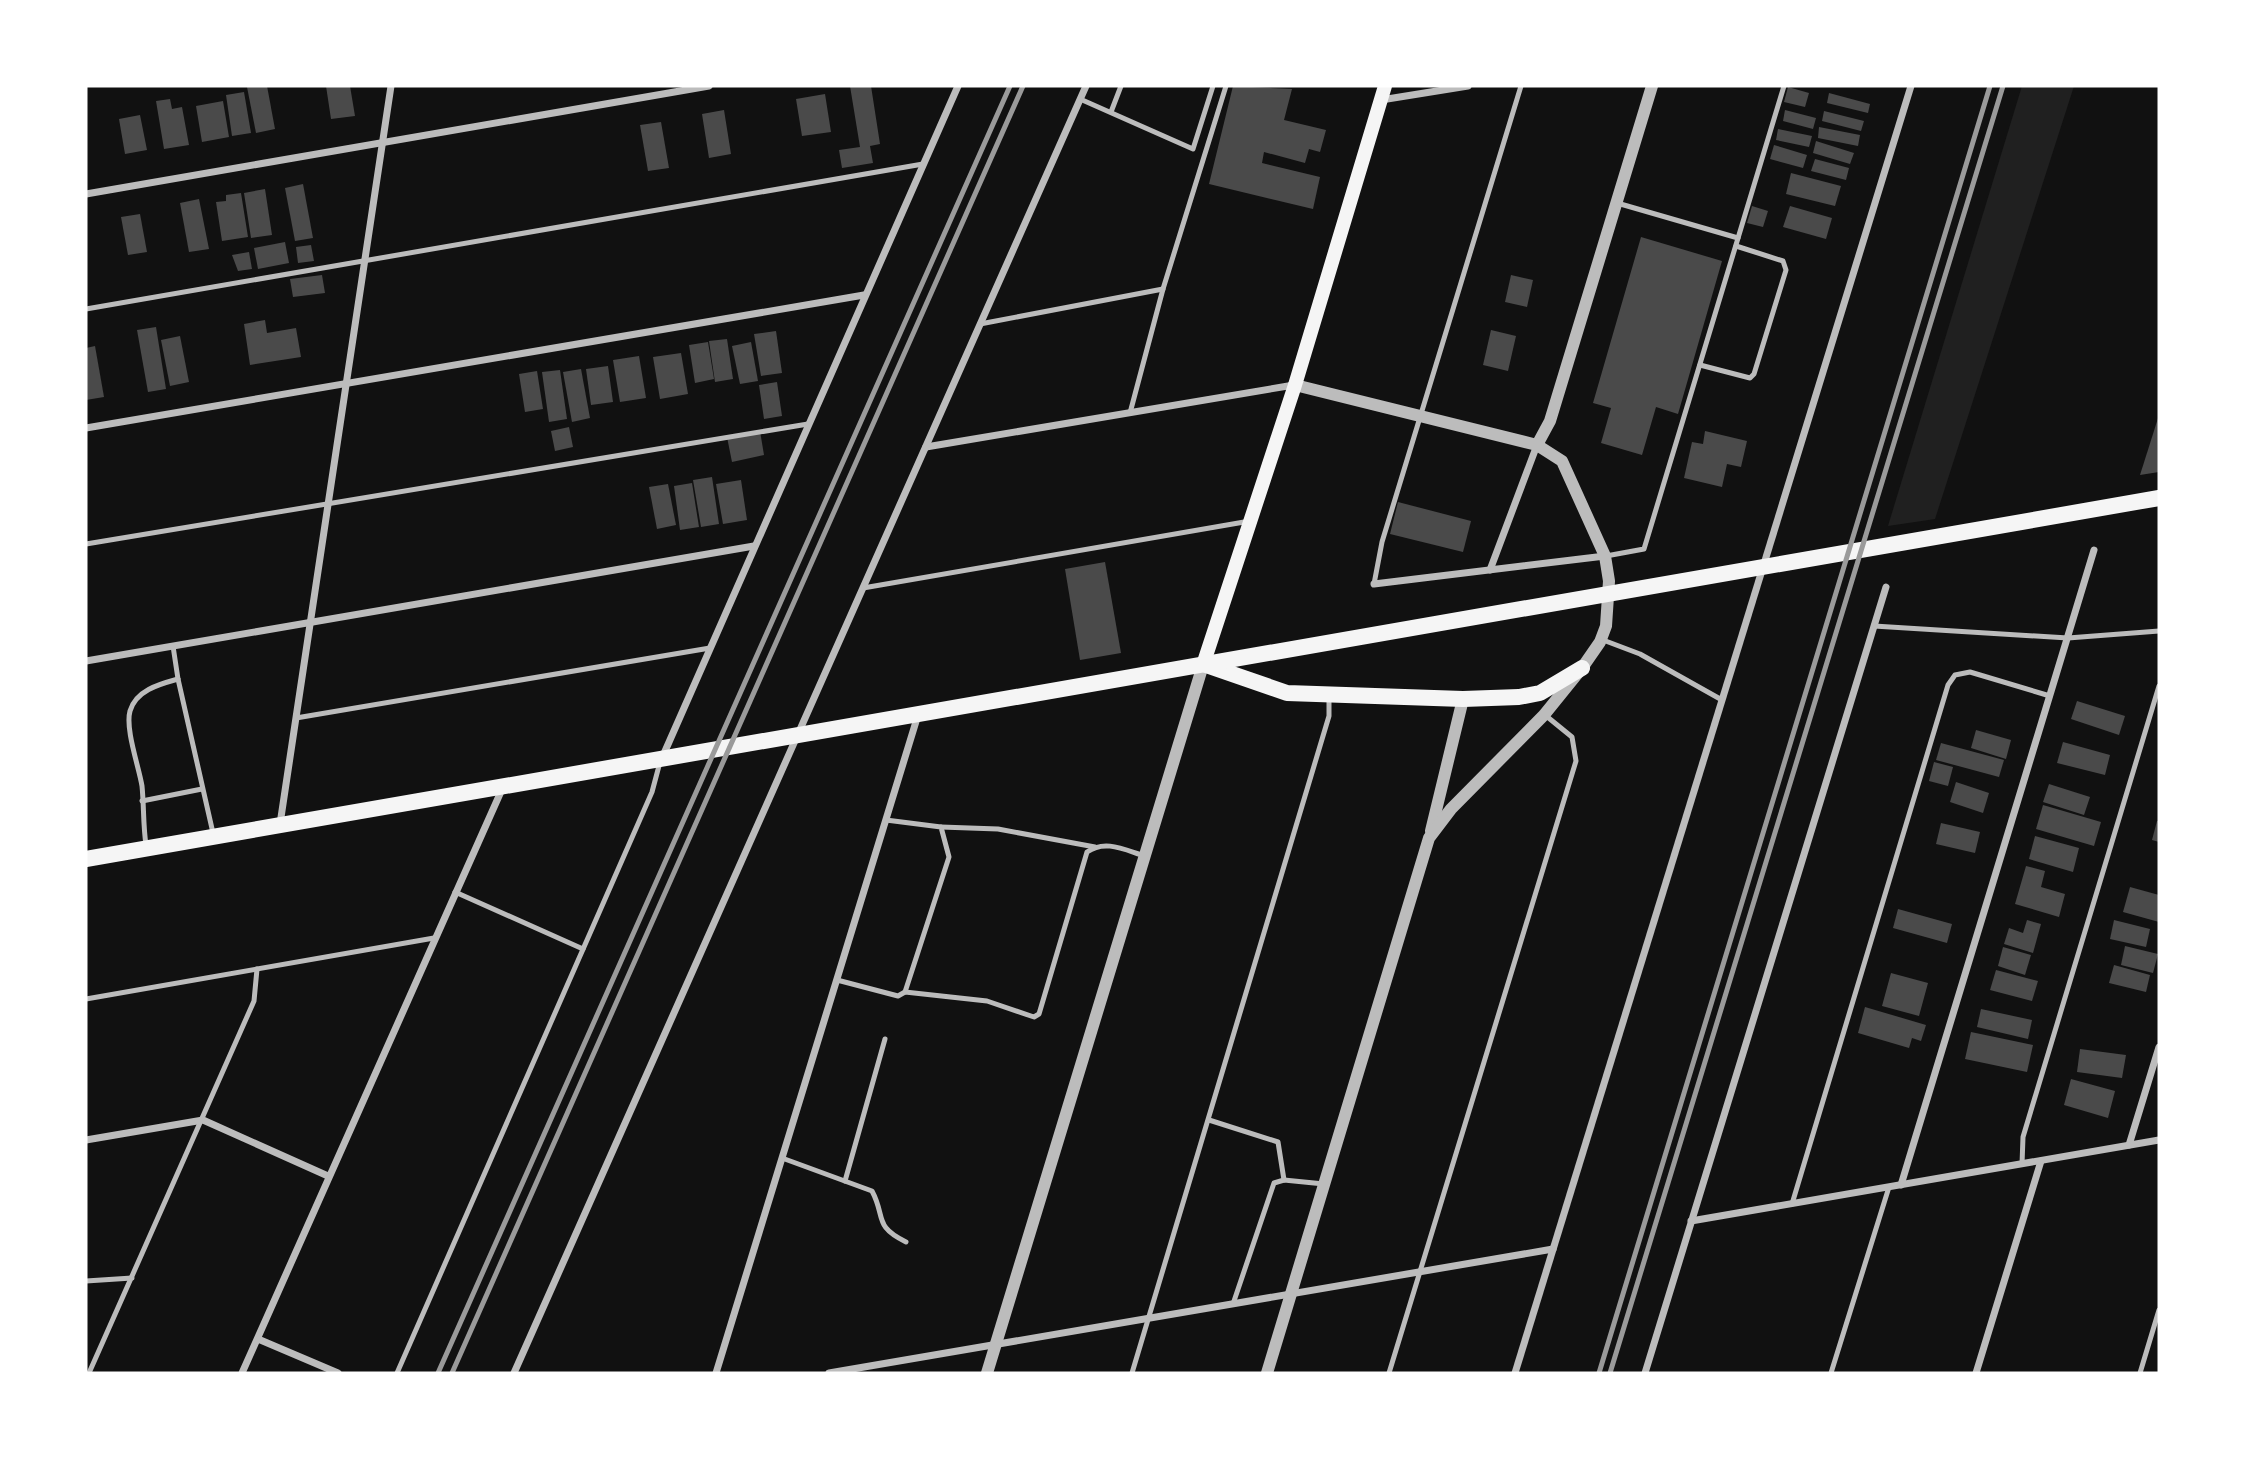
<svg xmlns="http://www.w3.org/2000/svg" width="2245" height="1459" viewBox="0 0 2245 1459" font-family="Poppins,sans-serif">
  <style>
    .green { fill: #202020 }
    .building { fill: #4a4a4a }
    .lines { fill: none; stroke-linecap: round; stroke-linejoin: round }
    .service { stroke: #bcbcbc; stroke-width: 5 }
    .minor { stroke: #bcbcbc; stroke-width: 7 }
    .tertiary { stroke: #bcbcbc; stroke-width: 12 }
    .secondary { stroke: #f5f5f5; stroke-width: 14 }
    .primary { stroke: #f5f5f5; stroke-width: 16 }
    .rail { stroke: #9a9a9a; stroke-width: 5 }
  </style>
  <rect width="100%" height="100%" fill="#111"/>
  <path class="green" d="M2022,86H2074L1935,519L1888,526Z"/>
  <g class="building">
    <path d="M267,86L275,129L256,133L247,87Z"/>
    <path d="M326,86H350L355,116L331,119Z"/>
    <path d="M850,86H871L880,144L870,146L873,163L842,168L839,150L860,147Z"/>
    <path d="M1233,86L1292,89L1284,120L1326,130L1320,152L1309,149L1305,163L1264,152L1262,163L1320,177L1313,209L1209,184Z"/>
    <path d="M1788,87L1809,93L1805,107L1784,102Z"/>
    <path d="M244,92L251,133L232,136L226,95Z"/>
    <path d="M1829,93L1870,104L1868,113L1827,103Z"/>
    <path d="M825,94L831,132L802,136L796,99Z"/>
    <path d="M170,99L172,109L182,107L189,145L164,149L156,101Z"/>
    <path d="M223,101L229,137L202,142L196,106Z"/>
    <path d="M724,110L731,154L709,158L702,114Z"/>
    <path d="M1785,110L1816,118L1813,129L1783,121Z"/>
    <path d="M1824,111L1864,121L1861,131L1822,121Z"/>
    <path d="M140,115L147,150L125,154L119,119Z"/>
    <path d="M661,122L669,168L648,171L640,125Z"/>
    <path d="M1819,127L1860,135L1858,146L1818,138Z"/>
    <path d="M1778,129L1812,136L1809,147L1776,140Z"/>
    <path d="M1816,141L1854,153L1850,164L1813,153Z"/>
    <path d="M1774,145L1807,155L1803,168L1770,159Z"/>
    <path d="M1815,159L1849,168L1846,180L1811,171Z"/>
    <path d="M1791,173L1841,186L1835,206L1786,194Z"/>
    <path d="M303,184L313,238L295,241L285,188Z"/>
    <path d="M265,189L272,235L251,238L244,193Z"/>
    <path d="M241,193L248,237L222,241L216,202L226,201V195Z"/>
    <path d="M199,199L209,249L189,252L180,203Z"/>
    <path d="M1752,206L1768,211L1763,227L1747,223Z"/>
    <path d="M1790,206L1832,218L1826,239L1783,227Z"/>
    <path d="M140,214L147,252L128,255L121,217Z"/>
    <path d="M1641,237L1722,261L1678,414L1656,407L1642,455L1601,443L1611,408L1593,403Z"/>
    <path d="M285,242L289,263L258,269L254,248Z"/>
    <path d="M311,245L314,261L298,263L296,247Z"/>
    <path d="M249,252L252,269L238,271L232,255Z"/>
    <path d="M322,275L325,293L293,297L290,279Z"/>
    <path d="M1511,275L1533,280L1527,307L1505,302Z"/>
    <path d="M265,320L267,333L296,328L301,357L250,365L244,324Z"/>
    <path d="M156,327L166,389L148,392L137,330Z"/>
    <path d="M1491,330L1516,336L1508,371L1483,365Z"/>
    <path d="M776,331L782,373L761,376L754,334Z"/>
    <path d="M180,336L189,382L170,386L161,340Z"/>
    <path d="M727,339L733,379L715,382L709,341Z"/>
    <path d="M708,342L714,379L695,383L689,345Z"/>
    <path d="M751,342L758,381L740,384L732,346Z"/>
    <path d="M95,346L104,397L86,400V348Z"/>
    <path d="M681,353L688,394L660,399L653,357Z"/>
    <path d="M639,356L646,398L620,402L613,360Z"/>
    <path d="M608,366L613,402L591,405L586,369Z"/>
    <path d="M581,369L590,418L572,422L563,372Z"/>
    <path d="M560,370L567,419L549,422L542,372Z"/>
    <path d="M537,371L543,409L525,412L519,374Z"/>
    <path d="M777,382L782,416L764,419L759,385Z"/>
    <path d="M2159,415V472L2140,475Z"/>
    <path d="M569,427L573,447L555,451L551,431Z"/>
    <path d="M760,431L764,455L732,462L727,437Z"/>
    <path d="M1705,431L1747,441L1741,467L1727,464L1722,487L1684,478L1692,442L1703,444Z"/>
    <path d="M712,477L719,524L701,527L693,480Z"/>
    <path d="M741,480L747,520L723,524L716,484Z"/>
    <path d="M692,483L699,527L680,530L674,486Z"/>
    <path d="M668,484L676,525L657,529L649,487Z"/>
    <path d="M1398,502L1471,521L1463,552L1390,534Z"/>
    <path d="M1105,562L1121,653L1080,660L1065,569Z"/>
    <path d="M2077,701L2125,716L2119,735L2071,719Z"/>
    <path d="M1976,730L2011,740L2006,759L1971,748Z"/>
    <path d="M2063,742L2110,755L2105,775L2057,763Z"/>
    <path d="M1941,743L2004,760L1999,777L1936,760Z"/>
    <path d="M1934,762L1953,767L1948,786L1929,781Z"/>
    <path d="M1956,782L1989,793L1983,813L1950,802Z"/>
    <path d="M2049,784L2090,797L2084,815L2043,802Z"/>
    <path d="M2043,805L2101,822L2094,846L2036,829Z"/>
    <path d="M2157,821H2159V842L2152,840Z"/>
    <path d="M1941,823L1980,832L1975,853L1936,844Z"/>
    <path d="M2035,836L2079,848L2073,872L2029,859Z"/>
    <path d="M2026,866L2045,871L2041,887L2065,894L2059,917L2015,904Z"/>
    <path d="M2130,887L2159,895V922L2123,912Z"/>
    <path d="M1898,909L1952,924L1947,943L1893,928Z"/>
    <path d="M2027,920L2041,924L2033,953L2004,944L2009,928L2023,933Z"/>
    <path d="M2114,920L2150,929L2146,947L2110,939Z"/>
    <path d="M2125,946L2158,954L2153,973L2121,965Z"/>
    <path d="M2003,947L2031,955L2025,975L1998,966Z"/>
    <path d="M2114,965L2150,975L2146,992L2109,983Z"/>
    <path d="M1996,970L2038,981L2032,1001L1990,990Z"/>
    <path d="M1891,973L1928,983L1919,1016L1882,1006Z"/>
    <path d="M1865,1007L1926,1025L1921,1041L1912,1038L1909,1048L1858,1033Z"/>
    <path d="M1981,1009L2032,1020L2028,1039L1977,1027Z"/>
    <path d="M1971,1032L2033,1045L2027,1072L1965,1059Z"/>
    <path d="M2080,1049L2126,1055L2122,1078L2077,1072Z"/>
    <path d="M2071,1079L2115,1091L2108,1118L2064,1105Z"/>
  </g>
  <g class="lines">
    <g class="service">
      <path d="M1080,99L1193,149L1213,86"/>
      <path d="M1111,112L1121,86"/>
      <path d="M1617,203L1738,238"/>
      <path d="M86,309L923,164"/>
      <path d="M980,324L1163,289"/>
      <path d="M1700,365L1750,378L1754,374L1786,270L1783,261L1736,246"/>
      <path d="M1130,413L1163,289L1226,86"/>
      <path d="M86,544L808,424"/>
      <path d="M1606,556L1644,549L1784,86"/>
      <path d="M1374,584L1382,542L1521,86"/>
      <path d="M863,588L1250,521"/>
      <path d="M1874,626L2068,638L2159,631"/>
      <path d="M1603,640L1640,654L1722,700"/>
      <path d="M173,646L178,679L213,833"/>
      <path d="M296,718L710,648"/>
      <path d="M142,801L202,789"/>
      <path d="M886,820L941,827L949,857L905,992"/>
      <path d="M941,827L998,829L1095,847"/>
      <path d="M146,845C143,825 144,806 142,786C139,767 125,729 130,711C136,690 160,684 178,679"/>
      <path d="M455,892L583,949"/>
      <path d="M837,980L898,996L905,992L987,1001L1034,1017L1039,1014L1087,852C1105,839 1125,850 1145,856"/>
      <path d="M86,999L434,938"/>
      <path d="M1209,1120L1278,1142L1284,1180"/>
      <path d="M782,1158L872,1191C886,1217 873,1226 906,1242"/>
      <path d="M2022,1164L2023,1137L2159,686"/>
      <path d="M845,1181L885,1039"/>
      <path d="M1792,1204L1948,685L1955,675L1970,672L2050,696"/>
      <path d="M86,1281L132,1278"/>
      <path d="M1233,1304L1274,1183L1284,1180L1324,1184"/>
      <path d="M89,1373L254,1001L257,969"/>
      <path d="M397,1373L652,792L660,762"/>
      <path d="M1132,1373L1329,716V698"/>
      <path d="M1389,1373L1576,761L1572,737L1545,715"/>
      <path d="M1831,1373L1889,1187"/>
      <path d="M2140,1373L2159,1310"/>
    </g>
    <g class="minor">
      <path d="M1381,100L1468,86"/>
      <path d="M86,194L709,86"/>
      <path d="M86,428L864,295"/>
      <path d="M926,447L1294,385"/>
      <path d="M1490,570L1537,445"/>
      <path d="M1374,584L1605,556"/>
      <path d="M86,661L754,546"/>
      <path d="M662,758L958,86"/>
      <path d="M280,824L391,86"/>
      <path d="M86,1140L203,1120L328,1176"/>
      <path d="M2129,1145L2159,1047"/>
      <path d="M1901,1185L2094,550"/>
      <path d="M1691,1221L2159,1140"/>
      <path d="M258,1339L338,1373"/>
      <path d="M242,1373L503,787"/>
      <path d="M514,1373L1086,86"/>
      <path d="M716,1373L918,715"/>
      <path d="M829,1373L1553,1249"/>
      <path d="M1515,1373L1911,86"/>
      <path d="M1645,1373L1886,587"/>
      <path d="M1976,1373L2041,1161"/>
    </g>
    <g class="tertiary">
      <path d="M1537,445L1550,421L1652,86"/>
      <path d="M1431,831L1463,699"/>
      <path d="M987,1373L1203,665"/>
      <path d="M1267,1373L1429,838L1451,809L1544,715L1582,668L1600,642L1606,626L1609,581L1605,556L1562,461L1537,445L1295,385"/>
    </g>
    <path class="secondary" d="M1203,665L1295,385L1385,86"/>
    <g class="primary">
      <path d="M1206,665L1287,693L1463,699L1519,697L1540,693L1582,668"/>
      <path d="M86,859L2159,498"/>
    </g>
    <g class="rail">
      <path d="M438,1373L1010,86"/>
      <path d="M452,1373L1023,86"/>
      <path d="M1599,1373L1990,86"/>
      <path d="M1610,1373L2003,86"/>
    </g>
  </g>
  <rect width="2245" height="1459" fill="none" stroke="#ffffff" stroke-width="175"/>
</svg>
